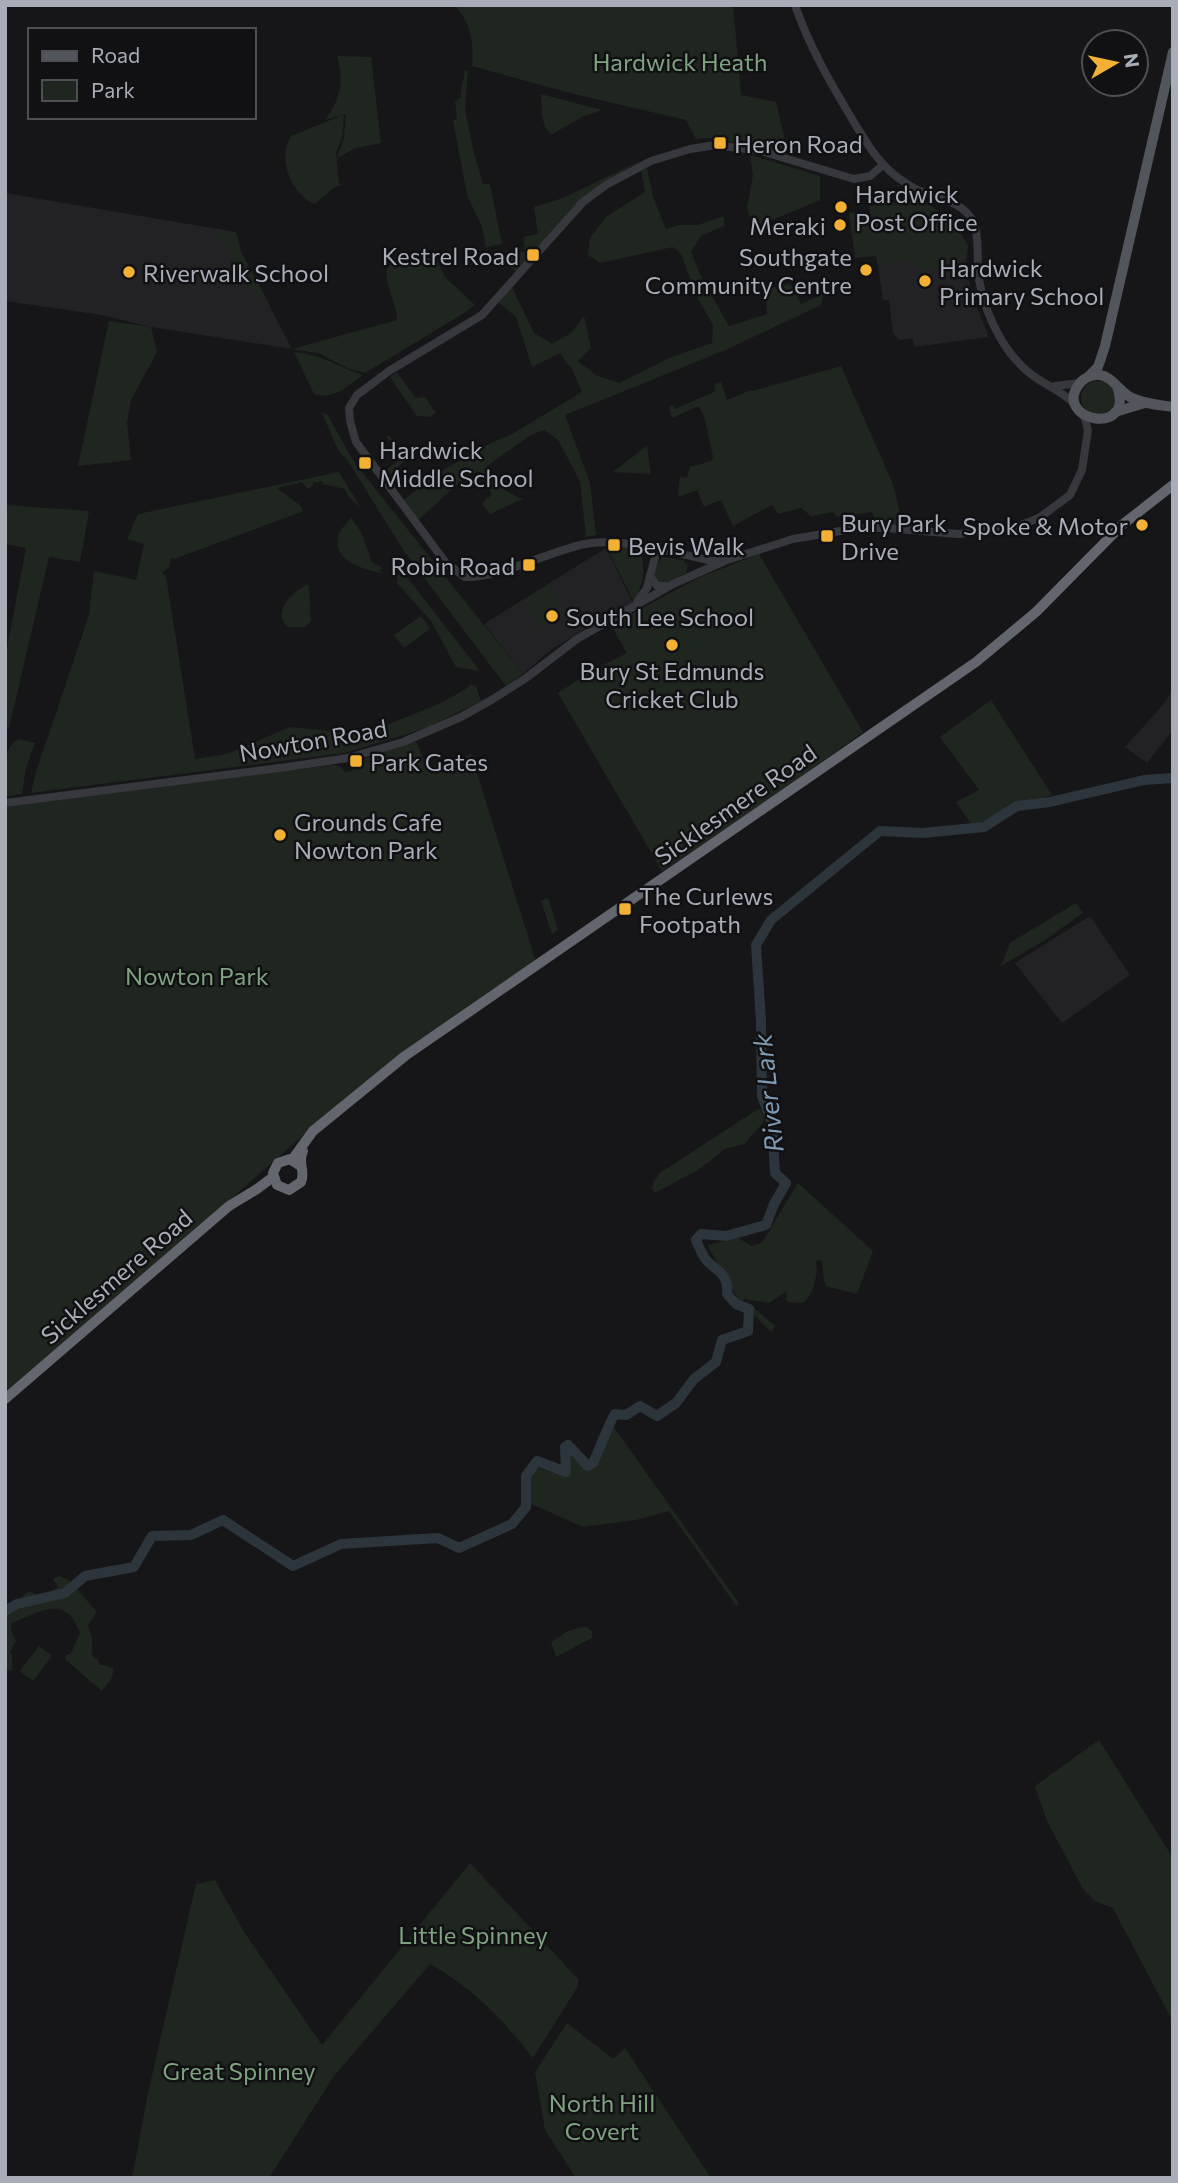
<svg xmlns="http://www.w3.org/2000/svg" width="1178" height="2183" viewBox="0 0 1178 2183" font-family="Commissioner,sans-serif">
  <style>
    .built { fill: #222225 }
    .green { fill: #1e261f }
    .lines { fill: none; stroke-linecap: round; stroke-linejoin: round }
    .river { stroke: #2c353c; stroke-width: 10 }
    .minor { stroke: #37383d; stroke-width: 8 }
    .major { stroke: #53555c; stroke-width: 10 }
    .highway { stroke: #63666e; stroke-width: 10 }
    .poi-dot { fill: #f2b134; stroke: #111113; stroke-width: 2.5 }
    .labels { text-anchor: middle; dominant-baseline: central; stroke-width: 5; stroke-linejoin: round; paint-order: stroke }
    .park-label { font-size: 24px; fill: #7fa381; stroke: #111113 }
    .poi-label { font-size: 24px; fill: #a8adb8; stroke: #111113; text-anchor: start }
    .street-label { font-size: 24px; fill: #a8adb8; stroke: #111113 }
    .water-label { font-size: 26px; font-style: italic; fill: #7f9bb3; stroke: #111113 }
  </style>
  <rect width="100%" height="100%" fill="#161618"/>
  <g class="built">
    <path d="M5,193L236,232L241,252L292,349L151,327L102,315L5,301Z"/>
    <path d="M922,199L957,227L968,246L966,267L972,295L989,337L914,347L913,338L899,340L893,333L889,300H883L869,206Z"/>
    <path d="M606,548L633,603L594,623L551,650L523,674L484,624Z"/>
    <path d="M1173,689V730L1147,763L1125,747L1163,705Z"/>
    <path d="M1090,916L1130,975L1062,1023L1015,963Z"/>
  </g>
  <g class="green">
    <path d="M453,5H733L741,95L776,102L788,154L712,138L696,139L686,120L574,94L472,66C474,45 471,18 453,5Z"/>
    <path d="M337,56L371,57L381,143L356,148L337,158L344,138L346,114H344L342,138L336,152L339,183L342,185L335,187L314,204C291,193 277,159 291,136L343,115L325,120C341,99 344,81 337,56Z"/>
    <path d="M465,70L468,71L465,110L474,153L483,184H490L502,244L486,247L482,227L467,195L453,120L457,119L455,101L460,98Z"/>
    <path d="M541,94L602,110L584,116L552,134C540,127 542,107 541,94Z"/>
    <path d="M750,155L820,176V200L754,228L747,208L753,175Z"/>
    <path d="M644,159L597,187L516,272L507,264L506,256L525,251L523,237L538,234L534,207L563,198Z"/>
    <path d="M646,163L653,197L666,229L678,225H698L724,216V226L701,236L691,252L703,281L729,326L767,314L766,289L790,284L801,304L824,293L821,305L723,351L565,415L590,483L596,535L586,537L580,481L558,440L544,430L531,435L487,466C492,483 507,493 523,499L490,514L482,504L492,494L478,471L458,484L416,522L401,502L440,472L493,442L512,434L582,392L570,365H568L560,353L532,367L516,317L496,301L511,285L534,333L552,344L571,333L584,316L591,348L578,361L596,375L619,383L669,358L712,343L713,325L697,297L681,254L673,247L600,263L588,255L590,238L606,217L645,192L641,170L647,168Z"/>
    <path d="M922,199L957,227L968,246L962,262L927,270L917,267L915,262L911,260L878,265L876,256L855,258L849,213L864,211V215L870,213L869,206Z"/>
    <path d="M217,231L236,232L241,252L271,307L255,290L248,287L245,273L238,264H232C230,251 228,243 217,235Z"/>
    <path d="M435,256L445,277L475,305L464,313L365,373L347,368L321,354L292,349L397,320C397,302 384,287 387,268L397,258L422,260Z"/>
    <path d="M109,321L151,327L157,352L131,400L127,422L131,460L78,466Z"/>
    <path d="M294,352C320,354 339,367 363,375C347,386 335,400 314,394Z"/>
    <path d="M841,366L893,484L903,526L877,523L872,512L836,517L834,512L811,516L801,508L778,514L772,505L733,526L721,500L704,507L697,490L678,497L680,477L687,478L690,467L711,461L713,457L705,419L699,406L672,418L669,407L673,405L675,409L716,391L714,385L721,382L727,400L751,390L752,391Z"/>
    <path d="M397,373L416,398L425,397L436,413L429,417L417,416L390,377Z"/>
    <circle cx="1098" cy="398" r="17"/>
    <path d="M322,413L327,414L354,462L523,674L506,686L404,551L348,461L338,450Z"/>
    <path d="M389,435L407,459L391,474L384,471L402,458L386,437Z"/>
    <path d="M647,446L651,474L613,472Z"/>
    <path d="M339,472L361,508L349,497L345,489L321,484L323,483L321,481L315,483L313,481V485L308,489L302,482L277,488L301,506L303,510L301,512L174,559L171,558L169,567L162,573L166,576L195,759L227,754L290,727L341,732L375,730L441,703L466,689L471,684L476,686L481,701L426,728L345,753L31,793L36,772L89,615L94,571L136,580L144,544L127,539L138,514Z"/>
    <path d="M5,505L89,511L80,562L49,557L9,728L5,727V659L26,548L5,544Z"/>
    <path d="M351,518L361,532L372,562L383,568L379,570L382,573C365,570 332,561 338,537C340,529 346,524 351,518Z"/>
    <path d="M619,546L638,550C648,564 642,588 634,602L607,548Z"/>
    <path d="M759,554L863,732L768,801L662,871L558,693L591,671L627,653L611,625L700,577Z"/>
    <path d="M663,557L683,560L688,565L686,573L666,584L660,583L654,576L659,561Z"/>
    <path d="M403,572L480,671L456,667L431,621L396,582L398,580L396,576Z"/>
    <path d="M306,585L309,586L311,622L304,627H288C271,612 292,593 306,585Z"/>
    <path d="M550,585L567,614L540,629L523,600Z"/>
    <path d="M421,616L430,629L404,648L394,635Z"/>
    <path d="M991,700L1052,795C1024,802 1000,817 972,825L956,802L979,790L940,737Z"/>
    <path d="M18,739L35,743L26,768L22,794L5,797C5,778 0,750 18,739Z"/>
    <path d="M416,741L427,768L471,754L536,962L316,1124L5,1397V807L333,765L340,766L345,772L352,771C357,755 400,748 416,741Z"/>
    <path d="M548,898L558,930L552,934L541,901Z"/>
    <path d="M1076,903L1083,913L1045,940L1001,966L1010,943Z"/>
    <path d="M758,1109L761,1110L764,1118L762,1124L744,1144L725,1149L698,1170L655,1193L652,1188L654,1181L660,1173Z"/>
    <path d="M798,1183L873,1251L857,1294L826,1286C822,1277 824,1269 821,1260L816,1261C818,1275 814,1294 803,1303L788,1302L786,1299L787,1291L769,1303L744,1299L742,1302L745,1305L748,1303L775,1326L772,1333L738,1299L707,1245L738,1238L752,1246L762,1243Z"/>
    <path d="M611,1423L738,1602L737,1607L669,1511L636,1520L583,1527L534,1505L526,1504V1491L531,1469C541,1465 550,1474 561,1474L566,1468V1456L570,1450L584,1467L589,1469L594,1467L606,1443L607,1430Z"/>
    <path d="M59,1576L69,1580L97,1612L88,1625L92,1638V1654L95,1659H98L100,1665H105L114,1669L111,1679L102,1691L66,1660L65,1656L71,1653L80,1633C65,1592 39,1613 11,1623V1629L16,1641L10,1652L12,1654V1670H5V1605L17,1601L29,1591L40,1596L49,1594L58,1587L53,1579Z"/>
    <path d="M582,1627H587L592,1632V1638L556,1657L551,1642L568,1631Z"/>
    <path d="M39,1646L52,1656L33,1681L20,1671Z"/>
    <path d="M1099,1740L1173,1858V2022L1113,1908L1095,1901L1083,1889L1047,1821L1035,1786Z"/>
    <path d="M470,1863L578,1979V1986L533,2058C502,2019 474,1989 430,1964L334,2076L269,2178H132L148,2093L196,1884L215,1880L244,1932L322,2045Z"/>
    <path d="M567,2023L613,2059L625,2048L711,2178H576L545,2130L535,2072Z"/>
  </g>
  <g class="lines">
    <path class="river" d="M5,1611L17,1604L65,1593L85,1576L134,1567L152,1536L191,1535L223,1520L293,1566L341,1544L438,1538L459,1548L512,1524L526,1507V1476L537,1461L566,1472L565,1447L568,1445L588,1466L593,1463C598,1453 611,1418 615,1414L626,1415L640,1406L657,1416L676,1403L694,1379L716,1362L722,1340L748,1331L749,1309L736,1304L727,1294C729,1275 719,1272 707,1261C702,1255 699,1247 696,1240L701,1234L726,1236L766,1225L774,1204L786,1183L775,1173L772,1123L762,1096L761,1021L756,945L771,920L880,831L923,833L984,827L1017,806L1050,802L1144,780L1173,778"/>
    <g class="minor">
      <path d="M795,5C809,46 830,82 852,119C865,140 877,162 897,177C904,182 912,188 920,191C936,198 960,201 971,218C981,234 976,261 979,280C986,318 1007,361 1041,381C1054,389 1065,394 1076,405"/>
      <path d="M1055,386L1080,383"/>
      <path d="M657,550L650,576L657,586H667"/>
      <path d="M723,560L712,561C676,553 620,537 585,544C550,551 497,579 465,577L446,563L356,442L350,421L349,408L357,395L389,371L482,315L583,202L606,185L651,161L690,149L716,145L761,151L854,179L870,176L883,165"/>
      <path d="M637,602L647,588L650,576"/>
      <path d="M5,803L287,767L348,758L403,742L461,717L493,699L526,678L577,639L673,584L727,560L793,539L858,528H886L958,534L1013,528L1039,518L1070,495L1082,470L1088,430L1084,416"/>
    </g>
    <g class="major">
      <path d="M1088,377L1098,367L1105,346L1173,52"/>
      <path d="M1117,386C1136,439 1050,420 1080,383C1084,378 1093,374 1100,375C1113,377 1119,391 1130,397C1143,404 1159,405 1173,407"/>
      <path d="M1115,412L1145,403"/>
    </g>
    <g class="highway">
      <path d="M292,1160L313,1131L405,1056L976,662L1036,612L1122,525L1173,485"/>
      <path d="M299,1165L290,1159L278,1163L273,1173L277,1185L289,1190L301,1182C306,1170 297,1164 303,1151"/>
      <path d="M5,1399L229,1206L257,1189L273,1177"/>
    </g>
  </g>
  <g class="poi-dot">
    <rect x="713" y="136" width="14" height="14" rx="3.5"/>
    <circle cx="841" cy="207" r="7"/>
    <circle cx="840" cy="225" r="7"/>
    <rect x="526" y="248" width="14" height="14" rx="3.5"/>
    <circle cx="866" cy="270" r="7"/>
    <circle cx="129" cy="272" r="7"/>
    <circle cx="925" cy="281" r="7"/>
    <rect x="358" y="456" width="14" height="14" rx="3.5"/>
    <circle cx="1142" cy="525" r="7"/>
    <rect x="820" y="529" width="14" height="14" rx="3.5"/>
    <rect x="607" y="538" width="14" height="14" rx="3.5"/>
    <rect x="522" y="558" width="14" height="14" rx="3.5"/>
    <circle cx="552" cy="616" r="7"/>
    <circle cx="672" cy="645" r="7"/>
    <rect x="349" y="754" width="14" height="14" rx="3.5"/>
    <circle cx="280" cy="835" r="7"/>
    <rect x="618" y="902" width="14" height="14" rx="3.5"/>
  </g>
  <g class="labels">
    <g class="park-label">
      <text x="680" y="61">Hardwick Heath</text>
      <text x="197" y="975">Nowton Park</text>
      <text x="473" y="1934">Little Spinney</text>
      <text x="239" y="2070">Great Spinney</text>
      <text x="602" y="2102">North Hill<tspan x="602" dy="28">Covert</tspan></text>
    </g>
    <g class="poi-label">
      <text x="734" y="143">Heron Road</text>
      <text x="855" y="193">Hardwick<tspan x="855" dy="28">Post Office</tspan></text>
      <text x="826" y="225" text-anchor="end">Meraki</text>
      <text x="519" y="255" text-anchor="end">Kestrel Road</text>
      <text x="852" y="256" text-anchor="end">Southgate<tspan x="852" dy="28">Community Centre</tspan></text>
      <text x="939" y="267">Hardwick<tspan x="939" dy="28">Primary School</tspan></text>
      <text x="143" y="272">Riverwalk School</text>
      <text x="379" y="449">Hardwick<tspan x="379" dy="28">Middle School</tspan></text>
      <text x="841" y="522">Bury Park<tspan x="841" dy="28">Drive</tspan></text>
      <text x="1128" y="525" text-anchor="end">Spoke &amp; Motor</text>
      <text x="628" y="545">Bevis Walk</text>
      <text x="515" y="565" text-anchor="end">Robin Road</text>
      <text x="566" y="616">South Lee School</text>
      <text x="672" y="670" text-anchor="middle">Bury St Edmunds<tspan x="672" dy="28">Cricket Club</tspan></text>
      <text x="370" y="761">Park Gates</text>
      <text x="294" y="821">Grounds Cafe<tspan x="294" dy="28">Nowton Park</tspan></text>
      <text x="639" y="895">The Curlews<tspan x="639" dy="28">Footpath</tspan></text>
    </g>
    <g class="street-label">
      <text transform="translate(313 740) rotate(-10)">Nowton Road</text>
      <text transform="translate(735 804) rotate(-35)">Sicklesmere Road</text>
      <text transform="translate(116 1276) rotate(-41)">Sicklesmere Road</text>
    </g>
    <g class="water-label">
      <text transform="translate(767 1093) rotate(-96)">River Lark</text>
    </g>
  </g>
  <rect width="1178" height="2183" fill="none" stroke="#a8adb8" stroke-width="14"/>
  <rect x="28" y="28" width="228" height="91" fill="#111113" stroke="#4d4f55" stroke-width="2"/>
  <rect x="42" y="51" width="35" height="10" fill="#53555c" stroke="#4d4f55" stroke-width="2"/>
  <text x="91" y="63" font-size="21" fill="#a8adb8">Road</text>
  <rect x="42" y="80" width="35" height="21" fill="#1e261f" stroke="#4d4f55" stroke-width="2"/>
  <text x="91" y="98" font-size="21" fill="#a8adb8">Park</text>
  <g transform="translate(1115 63) rotate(81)"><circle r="33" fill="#111113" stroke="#4d4f55" stroke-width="2"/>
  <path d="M0-5L12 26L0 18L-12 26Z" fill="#f2b134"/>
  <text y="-10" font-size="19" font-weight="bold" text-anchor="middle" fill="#a8adb8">N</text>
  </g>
</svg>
